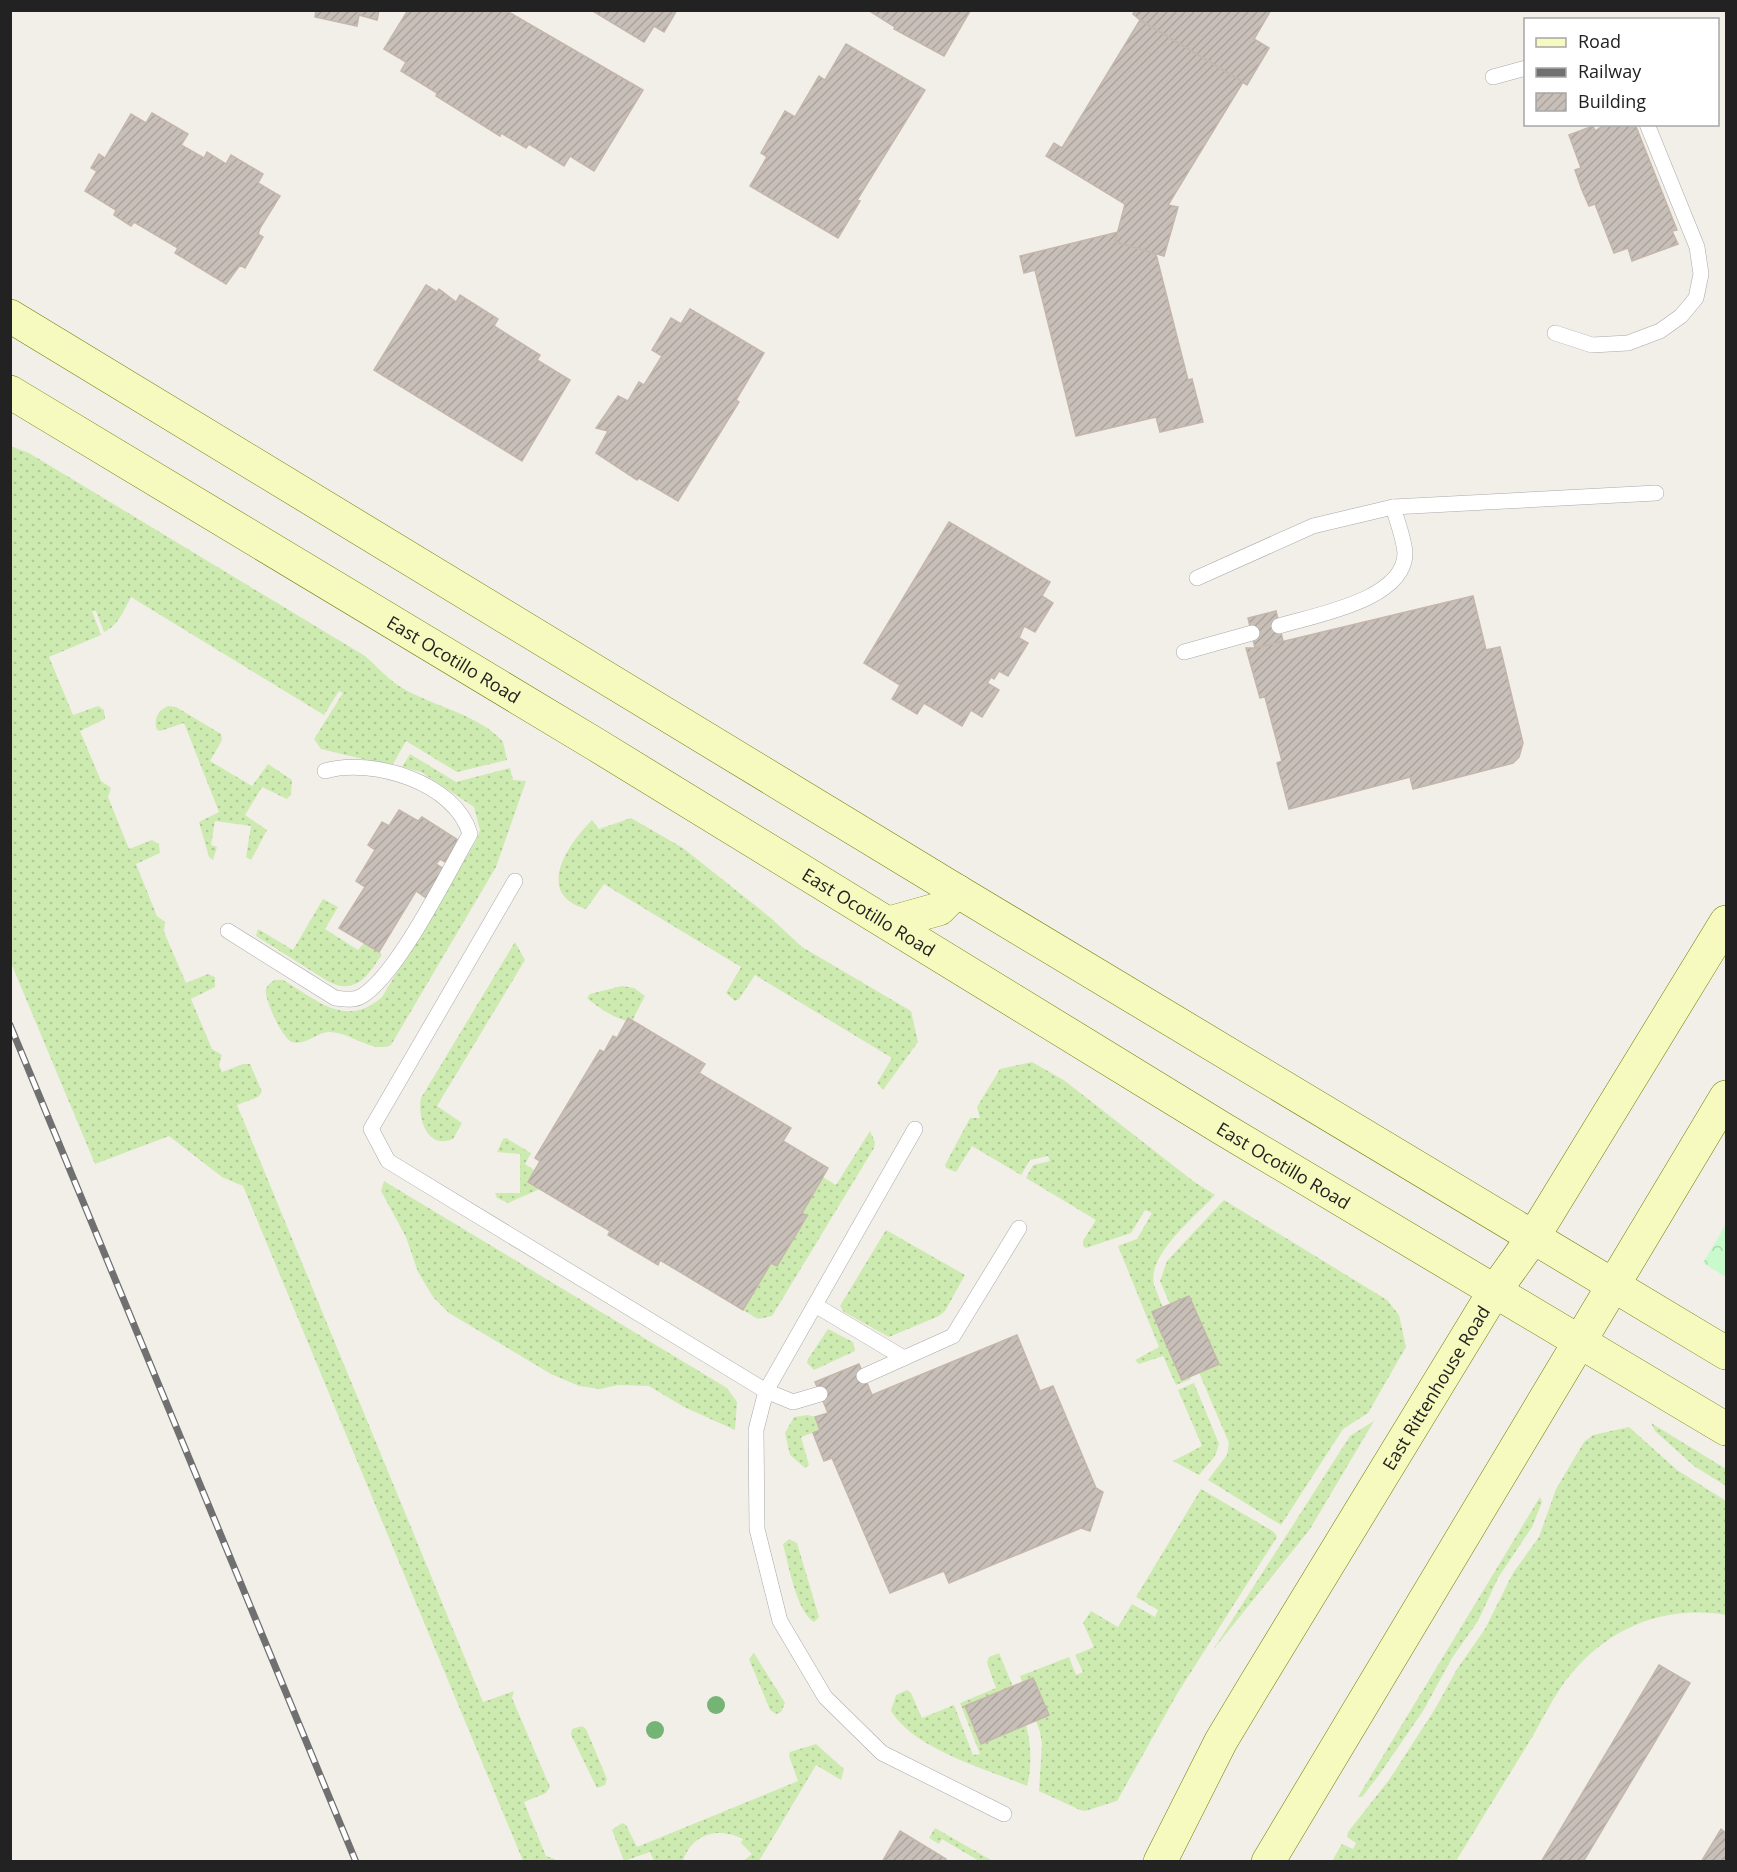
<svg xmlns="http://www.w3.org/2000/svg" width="1737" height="1872" viewBox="0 0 1737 1872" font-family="'Open Sans',sans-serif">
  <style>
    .grass { fill: url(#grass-dots) }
    .park { fill: url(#park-crowns) }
    .building { fill: url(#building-hatch); stroke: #c4b6ab; stroke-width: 1.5 }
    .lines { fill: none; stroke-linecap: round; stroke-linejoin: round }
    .lane-casing { stroke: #a9a9a9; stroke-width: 16 }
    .secondary-casing { stroke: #707d05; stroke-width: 34 }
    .lane { stroke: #fff; stroke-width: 15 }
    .secondary { stroke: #f7fabf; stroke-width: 33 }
    .rail-casing { stroke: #707070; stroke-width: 7 }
    .rail { stroke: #fff; stroke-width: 4.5; stroke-dasharray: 14; stroke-linecap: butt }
    .tree { fill: #74b475 }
    .labels { text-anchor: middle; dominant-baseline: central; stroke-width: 4.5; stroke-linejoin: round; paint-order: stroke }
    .street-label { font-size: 18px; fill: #222; stroke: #fff }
  </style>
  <defs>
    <pattern id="grass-dots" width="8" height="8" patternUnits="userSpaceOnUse" patternTransform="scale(1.5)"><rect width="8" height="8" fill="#cdebb0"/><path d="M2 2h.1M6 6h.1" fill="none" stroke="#b0c997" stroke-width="1.8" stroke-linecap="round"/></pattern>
    <pattern id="park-crowns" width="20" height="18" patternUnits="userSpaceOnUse" patternTransform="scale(1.5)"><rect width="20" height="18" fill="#c8facc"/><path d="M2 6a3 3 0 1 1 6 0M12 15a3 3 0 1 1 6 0" fill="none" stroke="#acd6af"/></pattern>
    <pattern id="building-hatch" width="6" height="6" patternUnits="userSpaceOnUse" patternTransform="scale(1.5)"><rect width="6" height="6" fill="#c7bfb8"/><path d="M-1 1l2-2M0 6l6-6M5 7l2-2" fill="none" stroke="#aba49e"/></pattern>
  </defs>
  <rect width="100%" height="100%" fill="#f2efe9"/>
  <g class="grass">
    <path d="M10,446L29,453L365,656C378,667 388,680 404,689C431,705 482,716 503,742L507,760L457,772L406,741L392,766L321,749L314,739L343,693L339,691L324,715L131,597C124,610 118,626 104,632L96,611H92L101,635L49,657L73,715L98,706L104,710L105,719L80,731L101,781L111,788L108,797L129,849L152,840L159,844L160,853L136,864L157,916L165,922L164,932L186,983L208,974L215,977V987L191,999L212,1049L222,1055L219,1065L222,1072L243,1064H250L262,1092L258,1097L237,1105L483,1702L514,1691L512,1698L550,1787L546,1793L524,1802L546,1856L555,1859L554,1861H523L243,1186L222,1177L169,1136L95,1164L11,963Z"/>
    <path d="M168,706L176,707L221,734L222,740L210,761L252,786L268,764L292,780L291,794L287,799L262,787L245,815L267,830L251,860L246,857L251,826L215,821L211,845L217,847L213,860L209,857L199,822L219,812L184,723L160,731L157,730C153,718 158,711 168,706Z"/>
    <path d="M410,754L456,782L510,768L513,780L526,781L496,867L391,1045C371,1054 350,1031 328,1032C316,1033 305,1046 292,1042C283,1040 264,999 266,990C267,985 271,982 275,980H283C317,1000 346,1029 382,997L477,839L480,830L474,807L421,772L402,767Z"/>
    <path d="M631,818L683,848L772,919L802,947L911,1011L918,1042L883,1090L877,1083L892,1058L755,975L739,999L735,1001L726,993L741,967L604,884L586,909C534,894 567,845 592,820L599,829Z"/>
    <path d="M323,899L338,907L325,929L358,950L364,943L382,954C369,975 356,995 329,982L256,936L258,929L293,950Z"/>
    <path d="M515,942L525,960L437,1106L462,1123L453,1139C427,1150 417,1118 421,1098Z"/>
    <path d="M622,986L634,988L645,996L632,1021C619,1022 597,1007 587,998L590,994Z"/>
    <path d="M1032,1062L1065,1081L1193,1181L1215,1195C1196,1216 1146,1255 1154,1285L1191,1379L1176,1385L1163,1356L1139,1364L1135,1360L1159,1347L1118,1246L1137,1239L1152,1213L1145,1210L1131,1233L1086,1248L1083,1246V1241L1096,1220L1026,1178L1033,1165L1050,1161L1048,1156L1030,1160L1021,1175L972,1146L956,1172L946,1168L945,1165L970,1118H980L977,1107L1000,1069Z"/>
    <path d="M870,1131L875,1142L874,1148L772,1316L758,1319L743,1310L771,1263L777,1266L807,1217L802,1213L823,1177L836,1185Z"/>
    <path d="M506,1138L531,1153L525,1164L534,1170L528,1182L540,1189L508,1203L497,1198L495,1193H520V1154L497,1152L503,1139Z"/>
    <path d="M384,1181L727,1388L737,1402L735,1430L684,1407L649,1386L618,1385L600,1389L579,1386L551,1374L449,1313L433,1297L418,1272L406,1237L381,1191Z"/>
    <path d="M1224,1200L1387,1300L1399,1315L1406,1347L1368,1413L1343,1429L1281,1525L1208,1480L1227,1455L1229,1443L1160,1281L1167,1261Z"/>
    <path d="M886,1230L965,1275L945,1311L939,1316L889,1337L844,1312L840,1306Z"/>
    <path d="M828,1329L853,1342L855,1351L814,1370L807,1363L808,1359Z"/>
    <path d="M1194,1383L1219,1444L1215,1456L1199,1475L1173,1461L1202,1446L1178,1390Z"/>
    <path d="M808,1415L815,1417L820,1430L801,1437L809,1465L805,1468L790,1455L785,1433L794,1417Z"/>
    <path d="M1374,1421L1310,1529L1213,1650L1350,1436Z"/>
    <path d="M1651,1423L1726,1469V1486L1694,1466L1655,1431Z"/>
    <path d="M1629,1427L1677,1470L1726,1501V1615C1666,1605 1611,1626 1571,1674C1554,1694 1542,1721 1528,1744C1504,1783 1480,1822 1456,1861H1332L1342,1844L1353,1849L1356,1843L1347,1837L1348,1832L1389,1780L1435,1709L1457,1669L1485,1629L1513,1573L1539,1537L1556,1489L1584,1442L1593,1435Z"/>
    <path d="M1201,1489L1274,1532L1277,1537L1177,1694L1117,1801L1085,1811L1080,1810L1039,1791L1042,1744L1040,1732L1020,1676L1069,1657L1076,1675L1083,1672L1075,1655L1094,1647L1083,1623L1091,1611L1118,1627L1132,1604L1155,1617L1158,1610L1136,1597Z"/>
    <path d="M1540,1497L1542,1502L1532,1527L1498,1578L1478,1621L1452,1658L1423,1711L1379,1775L1362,1797H1358Z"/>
    <path d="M789,1539L797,1543L819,1617L814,1622C797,1613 788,1563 783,1544Z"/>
    <path d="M754,1653L785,1703L781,1712L776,1714L770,1710L749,1659Z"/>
    <path d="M999,1653C1017,1698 1039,1737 1027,1786C987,1769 915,1750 891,1711L896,1695L907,1690L911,1693L922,1718L954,1705L973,1755L980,1754L960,1703L996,1688L987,1663L989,1657Z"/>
    <path d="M582,1726L586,1729L607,1779L605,1785L597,1788L571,1735L572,1729Z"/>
    <path d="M816,1744L844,1769L841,1780L816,1765L759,1861H743L752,1854L741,1843L743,1839C719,1826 691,1834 683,1861H654L650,1852L624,1861L612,1830L622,1823L626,1825L637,1847L798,1781L789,1756L790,1752Z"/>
    <path d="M935,1828L991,1860L994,1861H979L942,1839L939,1844L929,1838Z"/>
  </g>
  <path class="park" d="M1726,1224V1277L1703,1263Z"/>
  <g class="building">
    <path d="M316,10H379L377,20L359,15L357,26L315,17Z"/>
    <path d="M408,10H505L643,90L594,171L570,156L564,166L529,144L526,148L501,133L500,136L436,96L437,93L401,71L406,62L384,49Z"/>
    <path d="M591,10H677L664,32L654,26L644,42Z"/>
    <path d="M868,10H974L970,11L944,56L894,29L895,27Z"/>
    <path d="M1135,10H1271L1254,39L1269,48L1247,85L1140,20L1133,14Z"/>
    <path d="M1140,20L1243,82L1168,205L1178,207L1164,256L1115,242L1125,204L1046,156L1054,143L1062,148Z"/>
    <path d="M846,44L925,90L857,200L860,201L838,238L750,186L767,157L761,153L785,111L795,117L819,76L825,80Z"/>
    <path d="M152,113L188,134L181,145L204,158L207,152L226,164L231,155L263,174L258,183L280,196L260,228L258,234L263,237L245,268L240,265L226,284L175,253L178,248L134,222L131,226L114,215L116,210L85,191L97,171L91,168L99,154L105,158L131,114L146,123Z"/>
    <path d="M1606,124H1635L1677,230L1672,231L1678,244L1632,261L1628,248L1614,253L1595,204L1589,206L1582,190L1575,170L1581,168L1569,135L1593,126L1595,131Z"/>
    <path d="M1118,232L1115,242L1156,254L1188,380L1192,379L1203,422L1160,432L1156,417L1076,436L1035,270L1024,273L1020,256Z"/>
    <path d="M426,285L437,292L439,289L456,302L460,295L498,319L494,326L540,355L537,360L570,380L522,461L374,370Z"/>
    <path d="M690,309L764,353L736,400L739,402L678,501L639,478L637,480L596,453L608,431L596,428L618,396L628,401L639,382L644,385L662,356L652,350L671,318L681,324Z"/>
    <path d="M949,522L1050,582L1042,596L1053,603L1035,632L1024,626L1019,638L1028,643L1008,676L999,671L994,679L991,677L987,683L999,690L982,717L971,710L962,726L924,703L917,714L892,699L900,685L864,663Z"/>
    <path d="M1473,596L1486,650L1500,647L1523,743L1519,757L1513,763L1413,789L1410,777L1289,809L1277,763L1282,761L1265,697L1260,698L1246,648H1255Z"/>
    <path d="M1276,611L1283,641L1255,648L1248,618Z"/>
    <path d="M399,810L418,821L422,817L458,840L445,862L440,859L436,864L444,869L426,898L416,891L379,952L339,928L365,887L356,881L375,850L368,845L382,822L389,826Z"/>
    <path d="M628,1018L705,1064L699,1073L791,1128L783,1141L828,1168L802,1213L807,1216L777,1266L771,1263L743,1310L660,1260L658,1265L608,1235L610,1231L528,1182L540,1161L535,1158L600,1050L604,1052L613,1036L617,1038Z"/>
    <path d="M1189,1296L1219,1364L1182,1380L1152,1312Z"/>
    <path d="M1017,1335L1040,1391L1053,1386L1096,1488L1103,1492L1090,1531L1081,1528L949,1583L944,1571L890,1593L832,1458L824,1461L813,1433L820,1430L815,1417L828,1413L815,1382L859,1364L872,1395Z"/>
    <path d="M1659,1665L1690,1683L1583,1862H1541Z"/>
    <path d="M1033,1678L1049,1715L981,1744L965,1706Z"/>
    <path d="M1721,1829L1726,1833V1862H1701Z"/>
    <path d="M900,1831L946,1859L944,1862H882Z"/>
  </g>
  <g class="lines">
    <g class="lane-casing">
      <g id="lane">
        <path d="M1493,77L1526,68"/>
        <path d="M1555,333L1592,345L1628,343L1660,331L1681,316L1696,298L1701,274L1697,247L1647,124"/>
        <path d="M1197,578L1313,526L1393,507L1656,493"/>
        <path d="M1279,626C1315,615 1405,600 1405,553C1404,538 1397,521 1393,507"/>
        <path d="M1184,652L1252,633"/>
        <path d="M515,881L371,1129L388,1161L766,1391L793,1402L820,1394"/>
        <path d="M228,931L335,998C344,999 354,1001 362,996C398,974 447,874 470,834C456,783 372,757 325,771"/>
        <path d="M915,1129L766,1391L756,1430L757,1529L780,1621L825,1697L882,1753L1004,1814"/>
        <path d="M815,1305L904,1358"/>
        <path d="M864,1376L953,1336L1019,1228"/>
      </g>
    </g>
    <g class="secondary-casing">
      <g id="secondary">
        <path d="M10,316L957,891L1726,1353"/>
        <path id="s1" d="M10,392L595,744L1223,1129L1726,1429"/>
        <path d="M889,923L939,909L957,891"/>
        <path id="s2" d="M1160,1862L1221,1741L1254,1686L1494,1292L1534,1236L1726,922"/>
        <path d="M1268,1862L1726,1097"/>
      </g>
    </g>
    <use href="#lane" class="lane"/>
    <use href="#secondary" class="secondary"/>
    <g class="rail-casing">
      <path id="rail" d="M10,1025L356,1862"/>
    </g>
    <use href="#rail" class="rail"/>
  </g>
  <g class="tree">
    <circle cx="716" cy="1705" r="9"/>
    <circle cx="655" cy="1730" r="9"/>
  </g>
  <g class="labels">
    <g class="street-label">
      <text stroke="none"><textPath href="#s1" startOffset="518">East Ocotillo Road</textPath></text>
      <text stroke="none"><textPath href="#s1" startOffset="1004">East Ocotillo Road</textPath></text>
      <text stroke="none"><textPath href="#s1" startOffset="1490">East Ocotillo Road</textPath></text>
      <text stroke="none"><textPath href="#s2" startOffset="549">East Rittenhouse Road</textPath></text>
    </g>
  </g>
  <rect width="1737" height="1872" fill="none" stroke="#222222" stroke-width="24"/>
  <rect x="1524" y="18" width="195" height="108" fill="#ffffff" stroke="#a7a7a7" stroke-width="1.5"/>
  <rect x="1536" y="38" width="30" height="9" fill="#f7fabf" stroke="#a7a7a7" stroke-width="1.5"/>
  <text x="1578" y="48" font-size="18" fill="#222222">Road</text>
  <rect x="1536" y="68" width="30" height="9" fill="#707070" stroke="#a7a7a7" stroke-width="1.5"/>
  <text x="1578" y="78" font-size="18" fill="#222222">Railway</text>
  <rect x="1536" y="93" width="30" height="18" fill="url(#building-hatch)" stroke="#a7a7a7" stroke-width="1.5"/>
  <text x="1578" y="108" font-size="18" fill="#222222">Building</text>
</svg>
